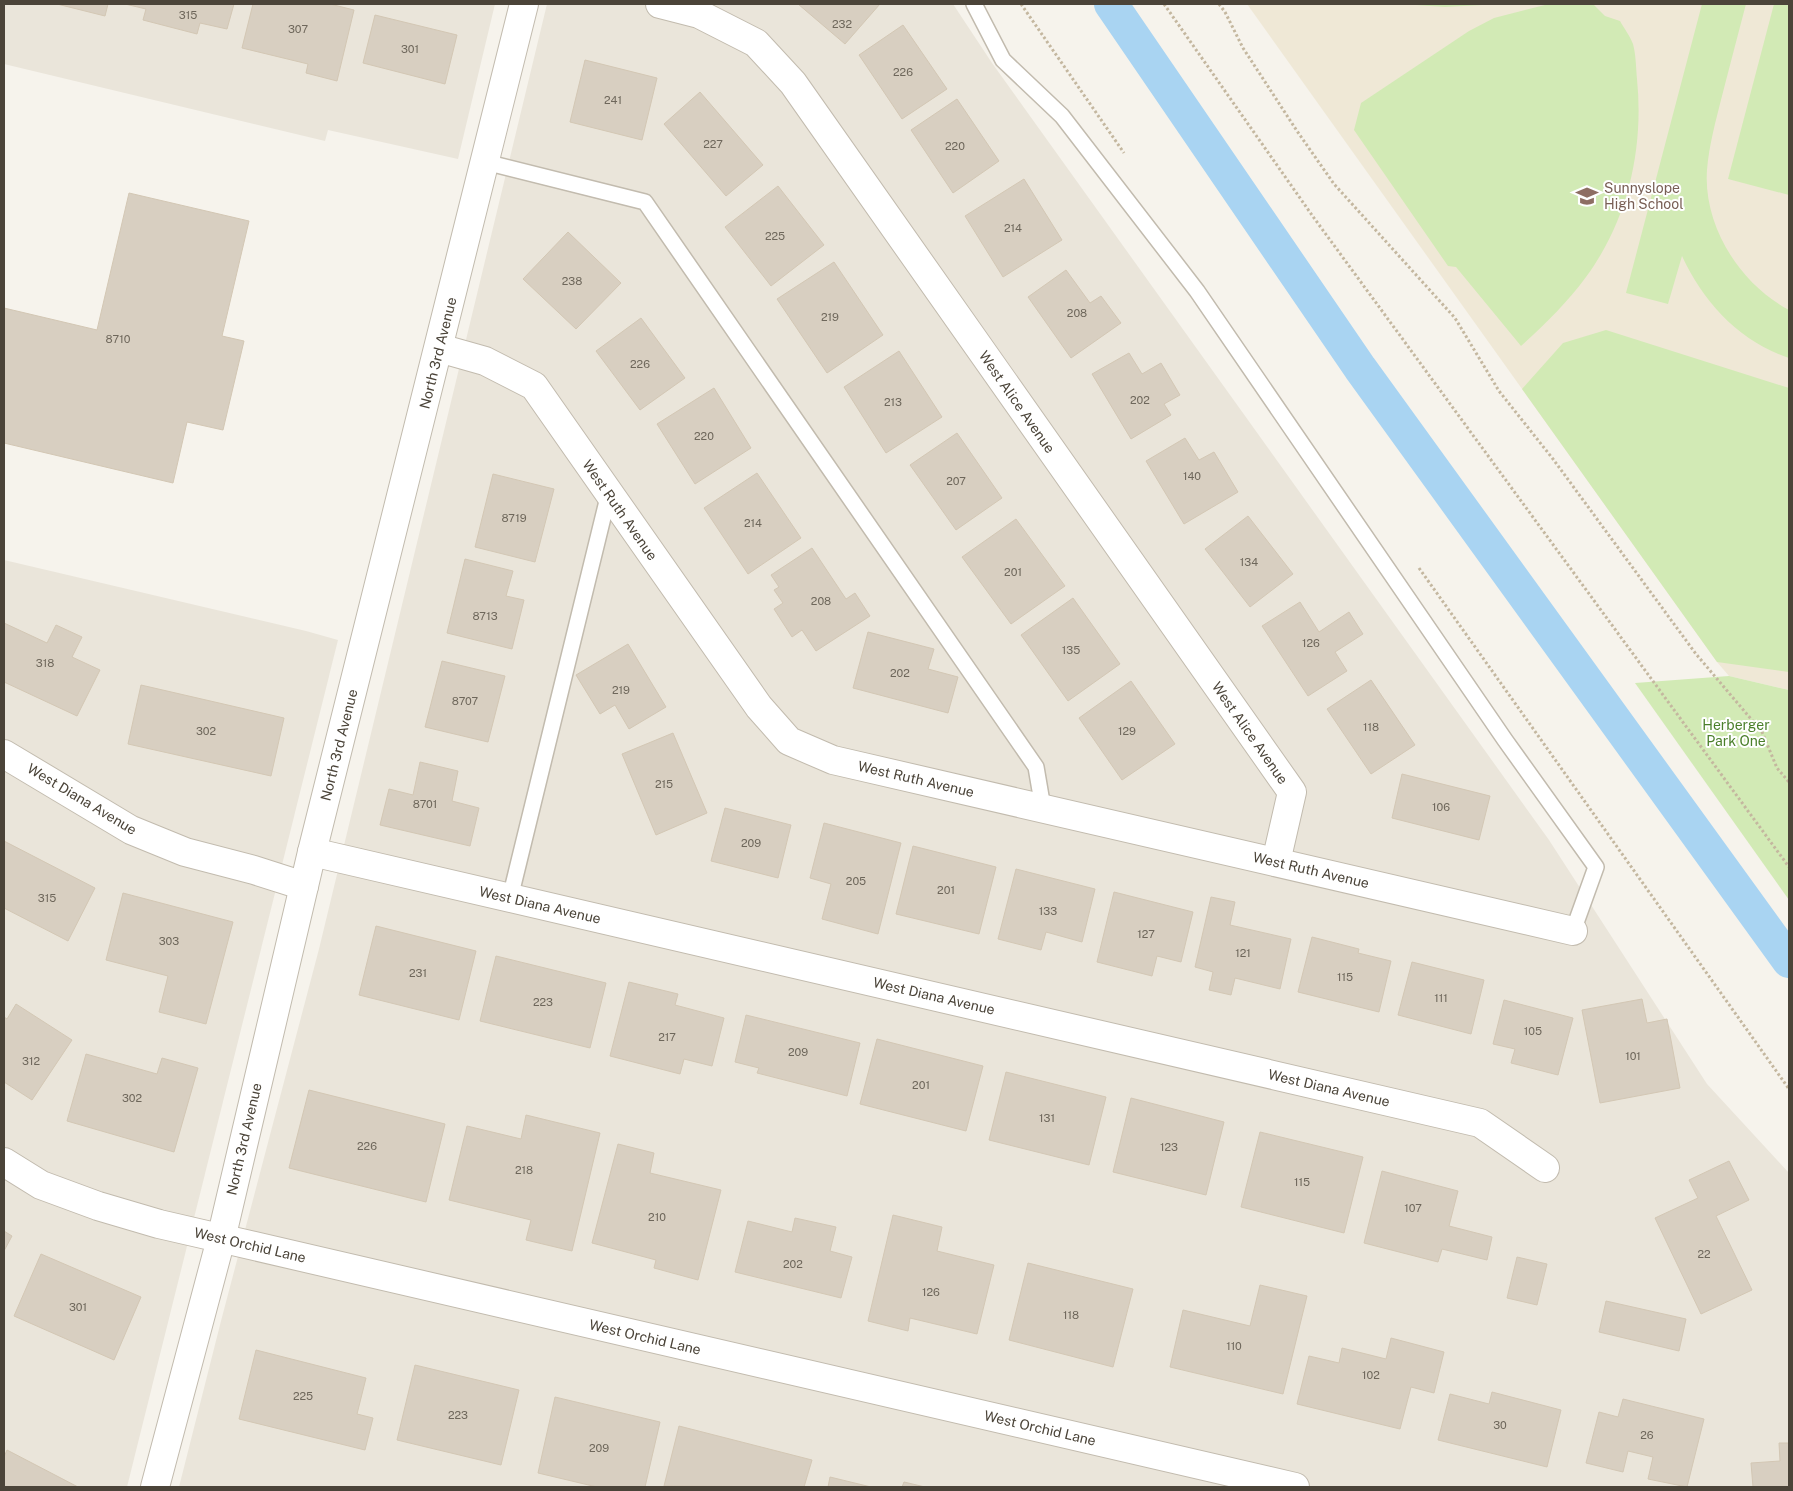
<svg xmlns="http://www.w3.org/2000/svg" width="1793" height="1491" viewBox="0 0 1793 1491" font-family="'Public Sans',sans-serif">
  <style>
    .residential { fill: #eae5da }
    .education { fill: #efe8d6 }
    .green { fill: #d2eab5 }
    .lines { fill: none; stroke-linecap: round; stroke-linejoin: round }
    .canal { stroke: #a9d4f2; stroke-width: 34 }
    .building { fill: #d8cfc1; stroke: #d3c7b4 }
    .service-casing { stroke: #c2bbae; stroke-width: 18 }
    .minor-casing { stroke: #c2bbae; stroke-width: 30 }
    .tertiary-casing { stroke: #c2bbae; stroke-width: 30 }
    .path { stroke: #c4b79f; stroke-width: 3; stroke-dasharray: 2.5 2.5; stroke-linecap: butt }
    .service { stroke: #fff; stroke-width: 15 }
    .minor { stroke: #fff; stroke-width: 28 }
    .tertiary { stroke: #fff; stroke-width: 28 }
    .labels { text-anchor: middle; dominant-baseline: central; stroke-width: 4; stroke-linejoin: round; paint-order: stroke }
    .number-label { font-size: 11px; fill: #6e675b }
    .education-label { font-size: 14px; fill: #785e54; stroke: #fff; text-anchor: start }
    .street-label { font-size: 14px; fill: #4b4439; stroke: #fff }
    .park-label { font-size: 14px; fill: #4a7f2a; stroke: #fff }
  </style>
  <rect width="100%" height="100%" fill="#f6f3ec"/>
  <g class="residential">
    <path d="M4,4H495L458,159L328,130L325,141L4,64Z"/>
    <path d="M547,4H953L992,63L1549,840L1707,1084L1789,1173V1487H179L221,1321L319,949Z"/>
    <path d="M4,560L306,631L338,640L127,1487H4Z"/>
  </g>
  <path class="education" d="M1247,4H1789V690L1729,676L1717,662Z"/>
  <g class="green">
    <path d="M1401,4H1501L1445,7Z"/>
    <path d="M1549,4H1590L1594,5L1605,16L1620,21C1624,28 1630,36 1633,44C1636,55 1636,68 1637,79C1644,149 1628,220 1586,277C1567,303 1544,325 1521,346L1456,267L1448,266L1354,130L1361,103L1469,31L1494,18Z"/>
    <path d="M1702,4H1746C1738,34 1730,65 1722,96C1716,120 1709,145 1707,170C1703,226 1740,284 1789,310V358C1739,341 1704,303 1682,256L1668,304L1626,293Z"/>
    <path d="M1774,4H1789V195L1728,179Z"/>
    <path d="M1606,330L1789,388V672L1717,662L1522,389L1563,343Z"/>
    <path d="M1729,676L1789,690V900L1635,683Z"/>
  </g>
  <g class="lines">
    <path class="canal" d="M1111,4L1360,368L1789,961"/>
  </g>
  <g class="building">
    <path d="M57,4H108L105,16Z"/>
    <path d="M125,4H234L227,29L200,23L197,34L143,20L146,9Z"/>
    <path d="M253,4H330L354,10L337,81L306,73L308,64L242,48Z"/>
    <path d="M798,4H880L845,44Z"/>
    <path d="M375,15L457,35L445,84L363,63Z"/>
    <path d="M903,25L947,89L902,119L859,55Z"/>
    <path d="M585,60L657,78L642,140L570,122Z"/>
    <path d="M700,92L763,165L726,196L664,124Z"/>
    <path d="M957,99L999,161L953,193L911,130Z"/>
    <path d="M1024,179L1062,240L1003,277L965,216Z"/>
    <path d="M778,186L824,245L771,286L725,227Z"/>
    <path d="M129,193L249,221L222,336L244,341L223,430L187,422L173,483L4,443V308L97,330Z"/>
    <path d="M568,232L621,283L576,329L523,279Z"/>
    <path d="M834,262L883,335L827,373L777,299Z"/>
    <path d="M1066,270L1090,303L1101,296L1121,323L1071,358L1028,297Z"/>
    <path d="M641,318L685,378L640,410L596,351Z"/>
    <path d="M899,351L942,417L886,453L844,387Z"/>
    <path d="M1129,353L1142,374L1161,363L1180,395L1164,404L1171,415L1131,439L1092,374Z"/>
    <path d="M714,388L751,448L695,484L657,424Z"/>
    <path d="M957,433L1002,498L956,530L910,465Z"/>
    <path d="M1185,438L1199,460L1214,452L1238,492L1184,524L1146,461Z"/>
    <path d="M757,473L801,538L748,574L704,508Z"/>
    <path d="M493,474L554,489L535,562L475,547Z"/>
    <path d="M1248,516L1293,574L1250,607L1205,549Z"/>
    <path d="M1016,519L1065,586L1011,624L962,557Z"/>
    <path d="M812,548L846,599L855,593L870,616L816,651L802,630L792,637L774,609L783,603L774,590L779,587L771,575Z"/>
    <path d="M465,559L513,571L506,596L524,600L512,649L447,633Z"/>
    <path d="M1073,598L1120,664L1068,701L1021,635Z"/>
    <path d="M1300,602L1319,632L1349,612L1363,634L1335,652L1347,671L1308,696L1262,626Z"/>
    <path d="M4,623L47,643L56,625L82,637L72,657L100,670L77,716L4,682Z"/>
    <path d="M868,632L934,649L928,669L958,677L948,713L853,688Z"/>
    <path d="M628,644L666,707L629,729L615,705L600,714L576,675Z"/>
    <path d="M442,661L505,676L488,742L425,727Z"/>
    <path d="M1371,680L1415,745L1371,774L1327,709Z"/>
    <path d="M1131,681L1175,744L1122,780L1079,718Z"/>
    <path d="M141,685L284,718L271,776L128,744Z"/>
    <path d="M673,733L707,813L656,835L622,754Z"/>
    <path d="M420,762L458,771L452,801L479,808L470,846L380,825L389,789L413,795Z"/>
    <path d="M1402,774L1490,796L1479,840L1392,818Z"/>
    <path d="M725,808L791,825L778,878L711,861Z"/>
    <path d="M824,823L901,843L878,934L822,919L831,884L810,878Z"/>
    <path d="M4,841L95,888L68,941L4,908Z"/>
    <path d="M913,846L996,867L979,934L896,914Z"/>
    <path d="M1016,869L1095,889L1082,942L1046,932L1041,950L998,939Z"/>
    <path d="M1114,892L1193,912L1181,962L1157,956L1152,976L1097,962Z"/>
    <path d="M123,893L233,922L206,1024L159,1012L168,976L106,960Z"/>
    <path d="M1211,897L1235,902L1230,925L1291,939L1280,989L1235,978L1231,995L1209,990L1213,972L1195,967Z"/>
    <path d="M376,926L476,951L459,1020L359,995Z"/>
    <path d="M1312,937L1359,949L1358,953L1391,961L1379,1012L1298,992Z"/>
    <path d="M496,956L606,983L590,1048L480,1021Z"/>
    <path d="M1412,962L1484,980L1471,1034L1398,1015Z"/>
    <path d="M629,982L678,994L675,1005L724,1018L712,1066L684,1059L680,1074L610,1056Z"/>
    <path d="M1642,999L1647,1023L1667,1019L1680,1088L1600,1103L1582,1010Z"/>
    <path d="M1504,1000L1573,1018L1558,1075L1511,1063L1515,1049L1493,1044Z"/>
    <path d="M16,1004L72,1040L32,1100L4,1082V1017L7,1019Z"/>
    <path d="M746,1015L860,1043L847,1096L757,1073L759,1068L735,1062Z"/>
    <path d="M877,1039L983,1066L966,1131L860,1104Z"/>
    <path d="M86,1054L157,1074L162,1058L198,1068L174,1152L67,1121Z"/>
    <path d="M1006,1072L1106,1097L1089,1165L989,1140Z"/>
    <path d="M309,1090L445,1124L426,1202L289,1168Z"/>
    <path d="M1131,1098L1224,1122L1206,1195L1113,1172Z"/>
    <path d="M526,1115L600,1133L572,1251L526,1240L531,1220L449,1200L467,1126L521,1139Z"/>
    <path d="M1260,1132L1363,1157L1344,1233L1241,1207Z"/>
    <path d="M618,1144L654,1153L650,1173L721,1190L698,1280L654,1268L656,1260L592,1243Z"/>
    <path d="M1729,1161L1749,1200L1716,1216L1752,1290L1701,1314L1655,1218L1698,1198L1689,1180Z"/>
    <path d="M1382,1171L1458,1191L1449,1226L1492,1237L1487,1260L1442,1249L1438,1262L1364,1243Z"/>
    <path d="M893,1215L942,1227L937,1251L994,1265L977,1334L910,1318L908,1331L868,1321Z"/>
    <path d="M795,1218L836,1227L830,1251L852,1257L841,1298L735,1272L748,1221L792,1232Z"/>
    <path d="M4,1231L12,1236L4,1251Z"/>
    <path d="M41,1254L141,1297L114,1360L14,1316Z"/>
    <path d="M1517,1257L1547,1264L1537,1305L1507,1298Z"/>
    <path d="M1028,1263L1133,1289L1113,1367L1009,1340Z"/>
    <path d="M1260,1285L1307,1296L1283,1394L1170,1367L1183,1310L1250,1326Z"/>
    <path d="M1606,1301L1686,1319L1679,1351L1599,1332Z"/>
    <path d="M1391,1338L1444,1352L1434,1393L1411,1387L1400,1429L1297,1404L1309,1356L1339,1363L1342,1348L1386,1359Z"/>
    <path d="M256,1350L366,1378L357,1414L373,1418L365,1450L239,1419Z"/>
    <path d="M415,1365L519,1390L501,1465L397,1440Z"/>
    <path d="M1492,1392L1561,1410L1547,1467L1438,1440L1450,1394L1489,1404Z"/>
    <path d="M555,1397L660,1422L645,1487H597L538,1473Z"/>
    <path d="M1623,1399L1704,1419L1687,1487L1648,1479L1653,1457L1628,1451L1623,1472L1586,1463L1599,1412L1618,1417Z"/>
    <path d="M679,1426L812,1460L804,1487L664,1486Z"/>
    <path d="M1779,1443H1789V1487H1753L1751,1463L1780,1461Z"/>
    <path d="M7,1450L78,1487H4V1457Z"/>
    <path d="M830,1477L871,1487H828Z"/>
    <path d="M904,1482L925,1487H902Z"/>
  </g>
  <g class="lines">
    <g class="service-casing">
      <g id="service">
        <path d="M974,4L1003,60L1062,116L1197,291L1505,740L1596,867L1573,931"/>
        <path d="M485,162L645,202L1036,767L1043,808"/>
        <path d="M510,898L609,493"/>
      </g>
    </g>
    <g class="minor-casing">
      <g id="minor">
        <path d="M660,4L699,14L756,43L793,83L1292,792L1276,862"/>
        <path d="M439,348L485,361L534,386L759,707L789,741L833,760L1573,931"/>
        <path d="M4,754L131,830L185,852L254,870L304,886"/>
        <path d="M312,852L1480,1123L1545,1168"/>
        <path d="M4,1162L41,1185L98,1206L159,1224L1295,1487"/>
      </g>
    </g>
    <g class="tertiary-casing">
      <path id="tertiary" d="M155,1487L221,1239L312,852L524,4"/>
    </g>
    <g class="path">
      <path d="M1021,4L1124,153"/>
      <path d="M1164,4L1314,218L1789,867"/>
      <path d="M1219,4L1225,12L1243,48L1297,131L1334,184L1455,318L1499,391L1553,459L1696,654L1762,732L1777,768L1789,782"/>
      <path d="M1419,568L1789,1089"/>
    </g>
    <use href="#service" class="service"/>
    <use href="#minor" class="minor"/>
    <use href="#tertiary" class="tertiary"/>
  </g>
  <defs>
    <g id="school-bare" transform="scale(1.725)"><path d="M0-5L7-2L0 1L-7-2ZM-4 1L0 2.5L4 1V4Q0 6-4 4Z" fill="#8d6e63" stroke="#fff" stroke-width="2.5" paint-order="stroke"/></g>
  </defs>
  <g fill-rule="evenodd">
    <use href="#school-bare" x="1587" y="196"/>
  </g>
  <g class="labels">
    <g class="number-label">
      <text x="188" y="15">315</text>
      <text x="842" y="24">232</text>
      <text x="298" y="29">307</text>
      <text x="410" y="49">301</text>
      <text x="903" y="72">226</text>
      <text x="613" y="100">241</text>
      <text x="713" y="144">227</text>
      <text x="955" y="146">220</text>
      <text x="1013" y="228">214</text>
      <text x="775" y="236">225</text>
      <text x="572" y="281">238</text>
      <text x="1077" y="313">208</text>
      <text x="830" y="317">219</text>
      <text x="118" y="339">8710</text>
      <text x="640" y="364">226</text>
      <text x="1140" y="400">202</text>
      <text x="893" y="402">213</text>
      <text x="704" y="436">220</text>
      <text x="1192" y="476">140</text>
      <text x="956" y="481">207</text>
      <text x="514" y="518">8719</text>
      <text x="753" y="523">214</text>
      <text x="1249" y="562">134</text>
      <text x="1013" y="572">201</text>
      <text x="821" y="601">208</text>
      <text x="485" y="616">8713</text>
      <text x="1311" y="643">126</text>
      <text x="1071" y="650">135</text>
      <text x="45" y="663">318</text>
      <text x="900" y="673">202</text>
      <text x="621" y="690">219</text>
      <text x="465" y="701">8707</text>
      <text x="1371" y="727">118</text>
      <text x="206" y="731">302</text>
      <text x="1127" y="731">129</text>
      <text x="664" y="784">215</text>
      <text x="425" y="804">8701</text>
      <text x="1441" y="807">106</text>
      <text x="751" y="843">209</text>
      <text x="856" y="881">205</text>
      <text x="946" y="890">201</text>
      <text x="47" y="898">315</text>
      <text x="1048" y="911">133</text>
      <text x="1146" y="934">127</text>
      <text x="169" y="941">303</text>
      <text x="1243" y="953">121</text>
      <text x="418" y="973">231</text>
      <text x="1345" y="977">115</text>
      <text x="1441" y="998">111</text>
      <text x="543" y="1002">223</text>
      <text x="1533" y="1031">105</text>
      <text x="667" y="1037">217</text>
      <text x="798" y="1052">209</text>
      <text x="1633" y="1056">101</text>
      <text x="31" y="1061">312</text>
      <text x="921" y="1085">201</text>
      <text x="132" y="1098">302</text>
      <text x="1047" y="1118">131</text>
      <text x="367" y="1146">226</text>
      <text x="1169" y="1147">123</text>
      <text x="524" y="1170">218</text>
      <text x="1302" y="1182">115</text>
      <text x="1413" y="1208">107</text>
      <text x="657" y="1217">210</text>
      <text x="1704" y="1254">22</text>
      <text x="793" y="1264">202</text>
      <text x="931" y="1292">126</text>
      <text x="78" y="1307">301</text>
      <text x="1071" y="1315">118</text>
      <text x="1234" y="1346">110</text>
      <text x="1371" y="1375">102</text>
      <text x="303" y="1396">225</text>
      <text x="458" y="1415">223</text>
      <text x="1500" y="1425">30</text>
      <text x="1647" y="1435">26</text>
      <text x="599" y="1448">209</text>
    </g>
    <g class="education-label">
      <text x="1604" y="188">Sunnyslope<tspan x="1604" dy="16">High School</tspan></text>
    </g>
    <g class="street-label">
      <text transform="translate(438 353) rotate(-76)">North 3rd Avenue</text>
      <text transform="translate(1017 402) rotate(55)">West Alice Avenue</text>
      <text transform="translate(620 510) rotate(55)">West Ruth Avenue</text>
      <text transform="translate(1250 733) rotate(55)">West Alice Avenue</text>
      <text transform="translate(339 745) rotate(-76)">North 3rd Avenue</text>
      <text transform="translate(916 779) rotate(13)">West Ruth Avenue</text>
      <text transform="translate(82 799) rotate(31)">West Diana Avenue</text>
      <text transform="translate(1311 870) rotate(13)">West Ruth Avenue</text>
      <text transform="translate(540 905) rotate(13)">West Diana Avenue</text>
      <text transform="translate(934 996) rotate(13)">West Diana Avenue</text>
      <text transform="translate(1329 1088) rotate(13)">West Diana Avenue</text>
      <text transform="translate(244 1139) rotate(-77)">North 3rd Avenue</text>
      <text transform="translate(250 1245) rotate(13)">West Orchid Lane</text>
      <text transform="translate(645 1337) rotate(13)">West Orchid Lane</text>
      <text transform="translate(1040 1428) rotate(13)">West Orchid Lane</text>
    </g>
    <g class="park-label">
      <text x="1736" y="725">Herberger<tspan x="1736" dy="16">Park One</tspan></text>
    </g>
  </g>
  <rect width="1793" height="1491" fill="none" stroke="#4b4439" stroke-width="10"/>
</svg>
